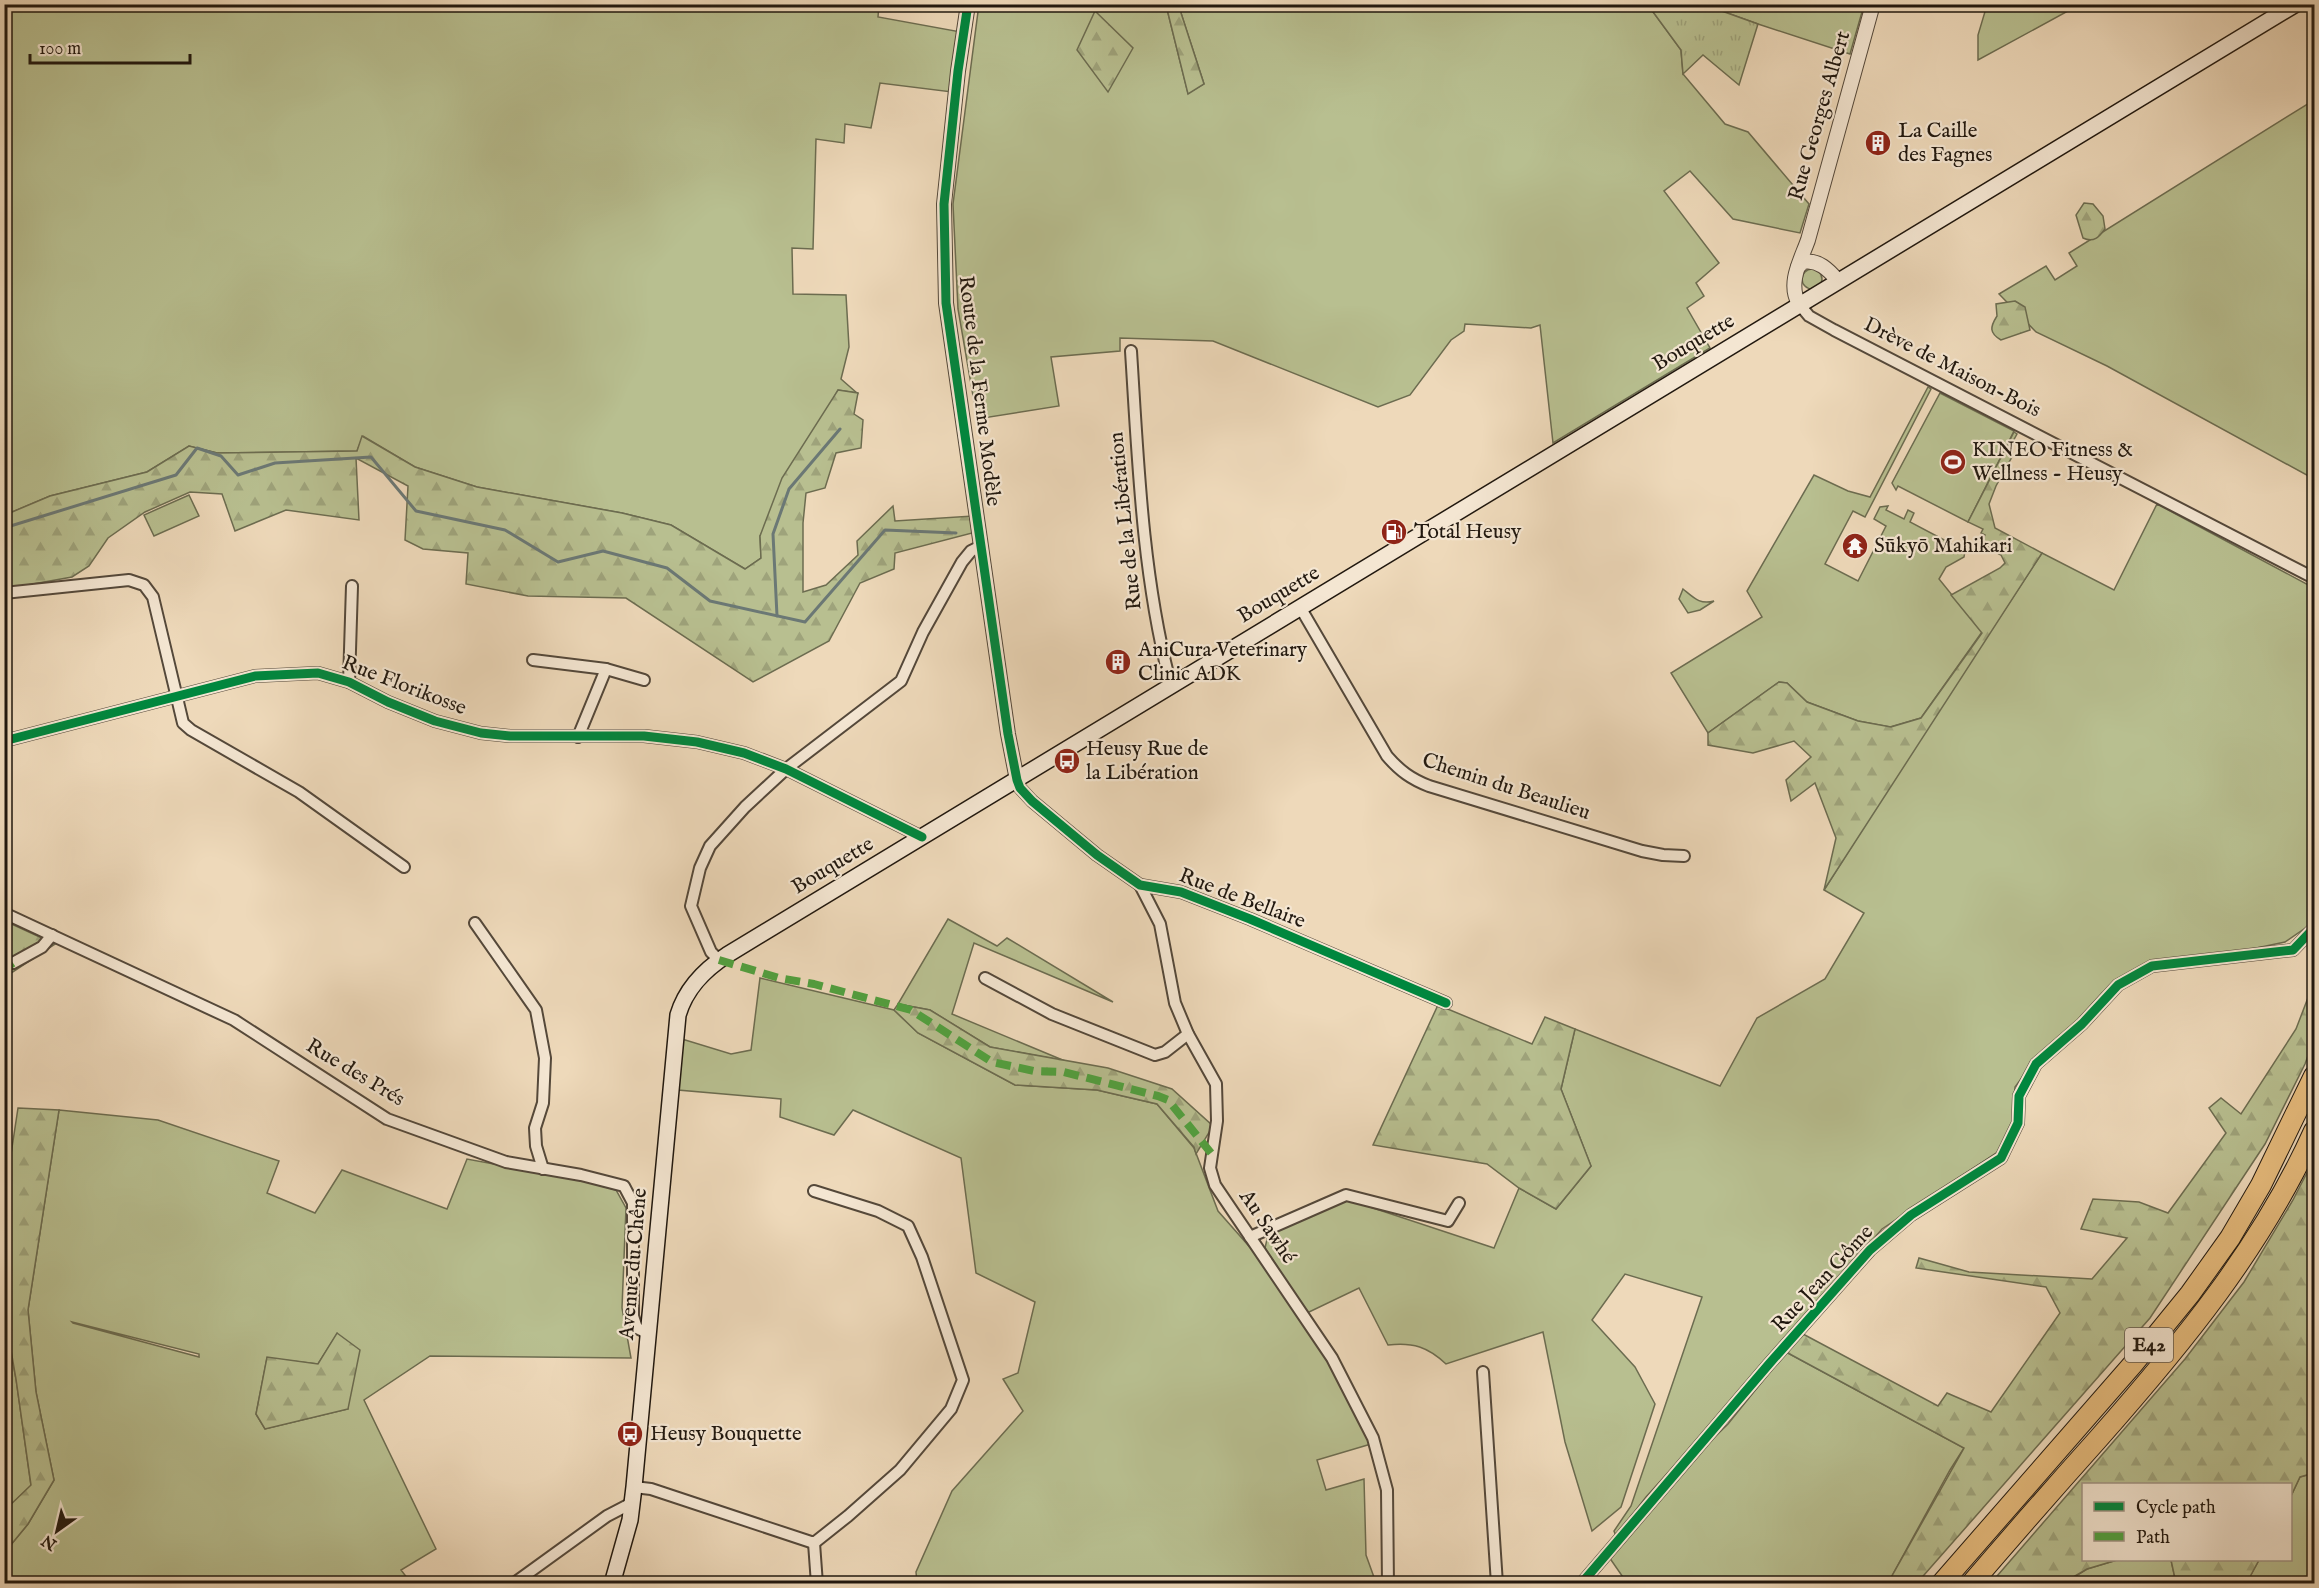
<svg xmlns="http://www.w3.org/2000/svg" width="2319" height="1588" viewBox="0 0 2319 1588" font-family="'IM FELL English',serif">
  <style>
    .grass { fill: #b8bf90; stroke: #6c6c50; stroke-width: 1.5; fill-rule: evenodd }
    .forest { fill: url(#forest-firs); stroke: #6c6c50; stroke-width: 1.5 }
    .park { fill: url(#park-tufts); stroke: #6c6c50; stroke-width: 1.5 }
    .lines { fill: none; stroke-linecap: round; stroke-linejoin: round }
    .stream { stroke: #6b7875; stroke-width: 3 }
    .minor-casing { stroke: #54483a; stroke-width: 14 }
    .tertiary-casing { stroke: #54483a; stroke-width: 16 }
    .secondary-casing { stroke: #21180f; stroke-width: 18 }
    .motorway-casing { stroke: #21180f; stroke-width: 22 }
    .minor { stroke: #f4e6d2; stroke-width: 10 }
    .tertiary { stroke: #f4e6d2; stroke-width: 14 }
    .secondary { stroke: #f4e6d2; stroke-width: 15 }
    .motorway { stroke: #e7bc7d; stroke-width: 20 }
    .quiet { stroke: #50a13f; stroke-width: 8; stroke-dasharray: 15 8; stroke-linecap: butt }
    .cycleway-casing { stroke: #f4e6d2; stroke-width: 13 }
    .cycleway { stroke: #00873e; stroke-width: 9 }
    .labels { text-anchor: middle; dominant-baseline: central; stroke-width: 4.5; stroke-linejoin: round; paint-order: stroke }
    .shield { fill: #f4e6d2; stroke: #60564a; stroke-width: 1.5 }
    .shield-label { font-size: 20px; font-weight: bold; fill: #21180f }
    .street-label { font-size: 21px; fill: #21180f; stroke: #f4e6d2 }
    .poi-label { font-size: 21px; fill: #21180f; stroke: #f4e6d2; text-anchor: start }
  </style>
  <defs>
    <pattern id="forest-firs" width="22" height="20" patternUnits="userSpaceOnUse" patternTransform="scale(1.5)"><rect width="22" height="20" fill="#b8bf90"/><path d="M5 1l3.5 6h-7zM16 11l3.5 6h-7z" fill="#9ea37b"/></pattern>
    <pattern id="park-tufts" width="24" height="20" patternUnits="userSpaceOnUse" patternTransform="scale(1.5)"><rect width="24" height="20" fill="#b8bf90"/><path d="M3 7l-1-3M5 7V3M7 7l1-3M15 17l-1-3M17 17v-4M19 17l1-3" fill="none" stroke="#9ea37b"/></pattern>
  </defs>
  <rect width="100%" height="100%" fill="#eed9ba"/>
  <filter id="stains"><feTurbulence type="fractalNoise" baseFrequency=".00333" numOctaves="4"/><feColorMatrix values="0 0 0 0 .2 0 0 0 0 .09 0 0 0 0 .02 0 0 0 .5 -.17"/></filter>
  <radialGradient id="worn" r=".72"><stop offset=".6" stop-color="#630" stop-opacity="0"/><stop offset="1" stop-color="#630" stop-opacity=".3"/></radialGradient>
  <g class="grass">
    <path d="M879,4L878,17L961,32L952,92L880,83L871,128L845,124L844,143L816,139L813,249L792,248L793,294L846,295L849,347L841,379L857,393L838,390L760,536L761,558L745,569L671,525L622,513L477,487L415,467L363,436L357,451L217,453L189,446L147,472L50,496L5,515V5Z"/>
    <path d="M979,4L1166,5L1188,93L1204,84L1181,13L1183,5H1648L1681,50L1683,74L1725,124L1748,132L1809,204L1800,233L1733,219L1690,171L1664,191L1719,263L1696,283L1704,296L1687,308L1710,348L1553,443L1540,325L1531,328L1465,324L1464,331L1451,340L1410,395L1378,407L1213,341L1120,338V351L1051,357L1059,406L977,419L958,309L953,204Z"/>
    <path d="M1705,5H1864L1850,54L1758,24Z"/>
    <path d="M1987,5V4L2079,5L1978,60V35Z"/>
    <path d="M2314,100V479L2107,366L2036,332L1999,294L2046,266L2055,280L2077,266L2069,253Z"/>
    <circle cx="1812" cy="279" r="10"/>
    <path d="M1928,387L1931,389L1865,517L1853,511L1825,564L1858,581L1886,526L1874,519L1880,507L1888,506L1886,510L1904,519L1908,510L1914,513L1910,522L1965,551L1964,557L1946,567L1939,579L1982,632L1921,718L1890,727L1858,721L1807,702L1787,683L1779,682L1708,733L1671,673L1762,617L1747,591L1814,475L1848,491L1870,497Z"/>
    <path d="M1940,393L2014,431L1968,522L1898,486L1896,490L1892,483Z"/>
    <path d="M189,495L199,516L154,536L144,515Z"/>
    <path d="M2157,504L2314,588V922L2285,942L2242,951L2152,961L2135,969L2102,993L2069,1030L2032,1064L2015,1087L2012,1125L1999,1151L1882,1229L1717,1419L1646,1497L1616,1536L1614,1531L1631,1506L1702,1297L1625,1274L1592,1320L1635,1367L1655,1404L1621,1507L1592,1531L1565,1442L1543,1332L1446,1364C1428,1347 1413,1342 1388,1345L1359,1288L1307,1313L1265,1248L1268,1235L1298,1219L1349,1200L1494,1248L1519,1188L1556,1209L1591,1166L1561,1089L1575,1029L1720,1086L1757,1018L1825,979L1864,913L1824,890L1915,746L2042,553L2114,590Z"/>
    <path d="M1683,589C1694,598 1700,605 1714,601L1700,610L1688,613L1679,599Z"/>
    <path d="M948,919L997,946L1007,938L1113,1002L974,943L952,1014L1065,1061L990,1047L930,1010L898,1004Z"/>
    <path d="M760,978L894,1010L918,1033L1015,1085L1097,1090L1157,1104L1194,1148L1218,1211L1255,1253L1329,1356L1371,1444L1317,1460L1326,1490L1364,1479L1366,1555L1375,1580L1369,1584L917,1583L916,1572L952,1491L1023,1411L1003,1379L1018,1373L1035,1302L976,1273L961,1158L853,1110L834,1135L780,1117L781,1099L678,1090L682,1039L731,1054L751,1050Z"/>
    <path d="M59,1110L158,1120L279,1161L267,1193L315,1213L342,1170L447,1209L467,1159L584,1181L616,1190L626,1208L622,1308L631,1358L430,1356L364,1400L436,1549L401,1570L411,1583L5,1584V1552L28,1524L54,1480L36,1392L28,1310ZM72,1322L199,1354V1357L73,1323ZM337,1334L348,1409L265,1429L256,1414L267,1358L318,1364Z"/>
    <path d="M4,1316L16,1379L31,1486L5,1510Z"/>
    <path d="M1786,1352L1964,1448L1950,1470L1888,1583H1627L1609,1557L1676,1475L1728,1424Z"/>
    <path d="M2314,1473V1583L2246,1584L2259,1560H2290L2291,1496L2300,1477Z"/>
    <path d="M2117,1560H2171L2176,1583L2063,1584L2087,1569Z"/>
  </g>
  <g class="forest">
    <path d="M1166,5H1183L1181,13L1204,84L1188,94Z"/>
    <path d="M1095,11L1133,48L1108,92L1077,50Z"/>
    <path d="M2084,203L2093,204L2103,216L2105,229C2099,237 2094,243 2083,238L2076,215Z"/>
    <path d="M2015,301L2025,307L2030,330L2001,340C1989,333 1990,327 1997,316L1996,304Z"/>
    <path d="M838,390L858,393L854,414L863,420L861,448L836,453L825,488L806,493L803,523V592L826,585L858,555L857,541L893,506L895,521L973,516L976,532L895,553L894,569L860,583L829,641L753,682L626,598L528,596L466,584L468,553L423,549L405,540L408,486L356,458L359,520L286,510L235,531L222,494L190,492L145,512L108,538L89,566L72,577L5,589V515L50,496L147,472L189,446L217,453L357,451L362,436L415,467L477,487L622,513L671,525L745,569L761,558L760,536L782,478Z"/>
    <path d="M2014,432L2017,434L2007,452L2013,455L1996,486L1989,504L1995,528L2042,553L1824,890L1836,838L1815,783L1791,801L1786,780L1811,757L1794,741L1753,753L1708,745V733L1779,682L1787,683L1807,702L1858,721L1891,727L1921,718L1982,633L1951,595L2000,568L2005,563L2001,555L1980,544L1985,535L1981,533L1983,529L1968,522Z"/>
    <path d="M5,921L55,944L5,977Z"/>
    <path d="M2314,982V1039L2305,1064L2265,1144L2150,1318L1917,1583H1888L1964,1448L1786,1352L1803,1334L1938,1406L1947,1393L1991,1412L2060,1313L2046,1287L1916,1268L1919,1258L1969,1272L2092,1279L2127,1238L2081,1229L2093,1199L2139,1202L2168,1213L2226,1133L2209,1108L2221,1098L2241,1114L2296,1029Z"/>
    <path d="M898,1004L930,1010L990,1047L1108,1068L1172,1089L1213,1126L1196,1154L1194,1147L1157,1104L1097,1090L1015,1085L918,1033L894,1010Z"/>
    <path d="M1438,1005L1532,1044L1545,1017L1575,1029L1561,1089L1591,1166L1556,1209L1519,1188L1487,1164L1373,1145Z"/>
    <path d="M18,1108L59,1110L28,1310L36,1392L54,1480L28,1524L5,1552V1510L31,1485L16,1379L5,1316V1174H8Z"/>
    <path d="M2314,1159V1473L2300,1477L2291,1496L2290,1484H2084V1560H2117L2087,1569L2063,1583H1991L2185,1359L2244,1282L2293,1200Z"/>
    <path d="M337,1333L360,1350L348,1409L265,1429L256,1414L267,1357L318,1364Z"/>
    <path d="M2171,1560H2259L2246,1584L2176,1583Z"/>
  </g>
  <path class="park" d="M1648,5H1705L1758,24L1739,85L1703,55L1683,74L1681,50Z"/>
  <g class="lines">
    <g class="stream">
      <path d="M4,528L176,475L197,448L221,456L238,475L275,463L371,457L416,511L505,530L558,562L603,551L667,568L710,601L805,622L885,530L956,533"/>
      <path d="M777,616L773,534L789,489L840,429"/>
    </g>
    <g class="minor-casing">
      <g id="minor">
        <path d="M1799,304L1809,316L1834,330L2314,578"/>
        <path d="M1131,351C1138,460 1142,572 1169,678L1172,684"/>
        <path d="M4,593L129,580L144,585L153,597L183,723L191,730L299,792L404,867"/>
        <path d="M1300,607L1387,756C1400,771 1411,779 1429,786L1642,851L1663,855L1684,856"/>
        <path d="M533,660L606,669L644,680"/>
        <path d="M349,682L352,586"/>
        <path d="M578,737L606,669"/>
        <path d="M4,741L255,676L318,673L349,682L388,702L435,721L481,733L510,736H644L697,742L744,753L786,769L922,837"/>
        <path d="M1017,780L1020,788L1032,801L1097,855L1140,885L1181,892L1250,919L1446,1003"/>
        <path d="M1140,885L1160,924L1175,1003L1188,1034L1216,1084L1217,1121L1210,1168L1215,1185L1332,1358L1373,1438L1387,1490L1388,1584"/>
        <path d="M4,913L234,1020L387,1119L506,1162L581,1175L624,1186L633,1203V1316L637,1328L649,1334"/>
        <path d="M475,923L536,1010L545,1058L543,1103L535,1128L536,1146L543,1169"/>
        <path d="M719,960L711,952L691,906L700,868L710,846L745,807L786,769L901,681L923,632L962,562L971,551L981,546"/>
        <path d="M13,963L42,947L52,935"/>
        <path d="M985,978L1052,1014L1155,1055L1165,1052L1188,1034"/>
        <path d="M1250,1237L1346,1195L1448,1221L1459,1203"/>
        <path d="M1483,1372L1497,1584"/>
        <path d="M634,1487L651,1489L814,1543L848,1516L900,1470L951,1409L963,1380L922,1257L908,1226L878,1211L814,1191"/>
        <path d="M814,1543L817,1584"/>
        <path d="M513,1584L607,1516L632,1503"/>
        <path d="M1581,1584L1769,1364L1870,1250L1911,1215L2001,1158L2018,1123L2019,1096L2036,1064L2082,1024L2118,985L2152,966L2293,950L2314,928"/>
      </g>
    </g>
    <g class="tertiary-casing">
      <g id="tertiary">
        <path d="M968,4L958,71L944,204L946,303L1008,734L1017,780"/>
        <path d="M1798,267L1803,262C1818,259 1829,270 1838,281"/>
        <path d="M1799,304C1787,283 1801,260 1808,240L1873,4"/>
      </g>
    </g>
    <g class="secondary-casing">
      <path id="secondary" d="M612,1584L630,1520L634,1487L678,1015C686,988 704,970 727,955L2296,4"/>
    </g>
    <g class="motorway-casing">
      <g id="motorway">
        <path d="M1941,1584L2133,1364L2190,1294L2230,1238L2261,1185L2314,1076"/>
        <path d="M1971,1584C2013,1535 2055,1487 2098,1439C2181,1345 2262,1247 2314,1131"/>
      </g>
    </g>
    <use href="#minor" class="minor"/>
    <use href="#tertiary" class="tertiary"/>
    <use href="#secondary" class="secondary"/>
    <use href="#motorway" class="motorway"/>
    <g class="quiet">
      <path d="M719,960L779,978L814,984L911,1010L992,1062L1034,1071L1064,1072L1158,1096L1168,1100L1211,1153"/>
      <path d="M4,969L13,963"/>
    </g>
    <g class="cycleway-casing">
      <g id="cycleway">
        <path d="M968,4L958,71L944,204L946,303L1008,734L1017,780L1020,788L1032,801L1097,855L1140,885L1181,892L1250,919L1446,1003"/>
        <path d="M4,741L255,676L318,673L349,682L388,702L435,721L481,733L510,736H644L697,742L744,753L786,769L922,837"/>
        <path d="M1581,1584L1769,1364L1870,1250L1911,1215L2001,1158L2018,1123L2019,1096L2036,1064L2082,1024L2118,985L2152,966L2293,950L2314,928"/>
      </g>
    </g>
    <use href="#cycleway" class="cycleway"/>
  </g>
  <defs>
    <g id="building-disc" transform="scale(1.35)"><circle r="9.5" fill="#8f2418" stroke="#f4e6d2"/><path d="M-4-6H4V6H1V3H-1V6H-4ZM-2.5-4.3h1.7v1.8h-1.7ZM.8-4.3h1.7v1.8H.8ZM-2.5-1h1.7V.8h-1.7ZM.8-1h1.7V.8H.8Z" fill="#fff"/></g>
    <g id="stadium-disc" transform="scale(1.35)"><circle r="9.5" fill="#8f2418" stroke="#f4e6d2"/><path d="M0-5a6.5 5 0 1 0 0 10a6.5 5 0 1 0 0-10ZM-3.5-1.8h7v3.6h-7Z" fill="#fff"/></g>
    <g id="fuel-disc" transform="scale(1.35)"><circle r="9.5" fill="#8f2418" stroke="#f4e6d2"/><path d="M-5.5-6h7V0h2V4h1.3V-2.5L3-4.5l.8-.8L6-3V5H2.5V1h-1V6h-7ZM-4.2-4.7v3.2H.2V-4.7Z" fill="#fff"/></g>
    <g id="temple-disc" transform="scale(1.35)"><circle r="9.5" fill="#8f2418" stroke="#f4e6d2"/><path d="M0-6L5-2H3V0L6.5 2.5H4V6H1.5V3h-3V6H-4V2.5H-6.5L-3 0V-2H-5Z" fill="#fff"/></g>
    <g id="bus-disc" transform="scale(1.35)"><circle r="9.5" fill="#8f2418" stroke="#f4e6d2"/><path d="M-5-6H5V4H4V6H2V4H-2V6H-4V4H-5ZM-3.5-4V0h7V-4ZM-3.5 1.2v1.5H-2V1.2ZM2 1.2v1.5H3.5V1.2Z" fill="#fff"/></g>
  </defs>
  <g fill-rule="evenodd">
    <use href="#building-disc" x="1878" y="143"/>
    <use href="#stadium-disc" x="1953" y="462"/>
    <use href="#fuel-disc" x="1394" y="532"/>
    <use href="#temple-disc" x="1855" y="546"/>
    <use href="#building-disc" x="1118" y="662"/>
    <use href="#bus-disc" x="1067" y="761"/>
    <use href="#bus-disc" x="630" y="1434"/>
  </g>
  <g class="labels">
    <rect class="shield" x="2125" y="1328" width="48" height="34" rx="4.5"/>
    <g class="shield-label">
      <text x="2149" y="1345">E42</text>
    </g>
    <g class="street-label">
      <text transform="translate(1820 116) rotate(-74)">Rue Georges Albert</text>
      <text transform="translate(1694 343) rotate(-31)">Bouquette</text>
      <text transform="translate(1952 368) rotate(27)">Drève de Maison-Bois</text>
      <text transform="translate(979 391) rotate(83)">Route de la Ferme Modèle</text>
      <text transform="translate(1126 521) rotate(-96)">Rue de la Libération</text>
      <text transform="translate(1279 595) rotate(-31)">Bouquette</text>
      <text transform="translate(404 686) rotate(21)">Rue Florikosse</text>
      <text transform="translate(1506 787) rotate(18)">Chemin du Beaulieu</text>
      <text transform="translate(833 866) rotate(-31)">Bouquette</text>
      <text transform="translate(1242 899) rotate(21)">Rue de Bellaire</text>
      <text transform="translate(355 1073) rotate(31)">Rue des Prés</text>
      <text transform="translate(1267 1227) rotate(56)">Au Sawhé</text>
      <text transform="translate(634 1264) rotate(-85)">Avenue du Chêne</text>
      <text transform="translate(1823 1279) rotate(-47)">Rue Jean Gôme</text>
    </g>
    <g class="poi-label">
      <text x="1898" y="131">La Caille<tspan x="1898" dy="24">des Fagnes</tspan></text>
      <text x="1972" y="450">KINEO Fitness &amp;<tspan x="1972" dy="24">Wellness - Heusy</tspan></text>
      <text x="1414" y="532">Total Heusy</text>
      <text x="1874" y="546">Sūkyō Mahikari</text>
      <text x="1138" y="650">AniCura Veterinary<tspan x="1138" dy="24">Clinic ADK</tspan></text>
      <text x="1086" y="749">Heusy Rue de<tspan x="1086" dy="24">la Libération</tspan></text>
      <text x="650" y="1434">Heusy Bouquette</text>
    </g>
  </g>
  <rect width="2319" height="1588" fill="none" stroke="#eed9ba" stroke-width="24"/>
  <rect x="6" y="6" width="2307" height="1576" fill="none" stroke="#21180f" stroke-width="3"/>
  <rect x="12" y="12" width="2295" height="1564" fill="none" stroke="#21180f" stroke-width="1.5"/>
  <rect x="2082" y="1483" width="210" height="78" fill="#f4e6d2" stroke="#a09484" stroke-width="1.5"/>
  <rect x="2094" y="1502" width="30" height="9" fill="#00873e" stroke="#a09484" stroke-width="1.5"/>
  <text x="2136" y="1513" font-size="18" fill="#21180f">Cycle path</text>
  <rect x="2094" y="1532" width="30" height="9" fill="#50a13f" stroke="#a09484" stroke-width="1.5"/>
  <text x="2136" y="1543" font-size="18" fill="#21180f">Path</text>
  <g transform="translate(57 1531) rotate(214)" stroke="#f4e6d2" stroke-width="4.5" paint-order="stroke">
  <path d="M0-4.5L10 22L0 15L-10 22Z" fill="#21180f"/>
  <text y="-9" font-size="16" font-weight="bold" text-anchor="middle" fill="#21180f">N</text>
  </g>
  <path d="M30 54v9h160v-9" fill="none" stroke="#21180f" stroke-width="3"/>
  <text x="39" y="54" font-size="18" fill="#21180f" stroke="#f4e6d2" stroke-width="4.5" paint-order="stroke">100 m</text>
  <rect width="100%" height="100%" filter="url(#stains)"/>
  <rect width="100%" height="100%" fill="url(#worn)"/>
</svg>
